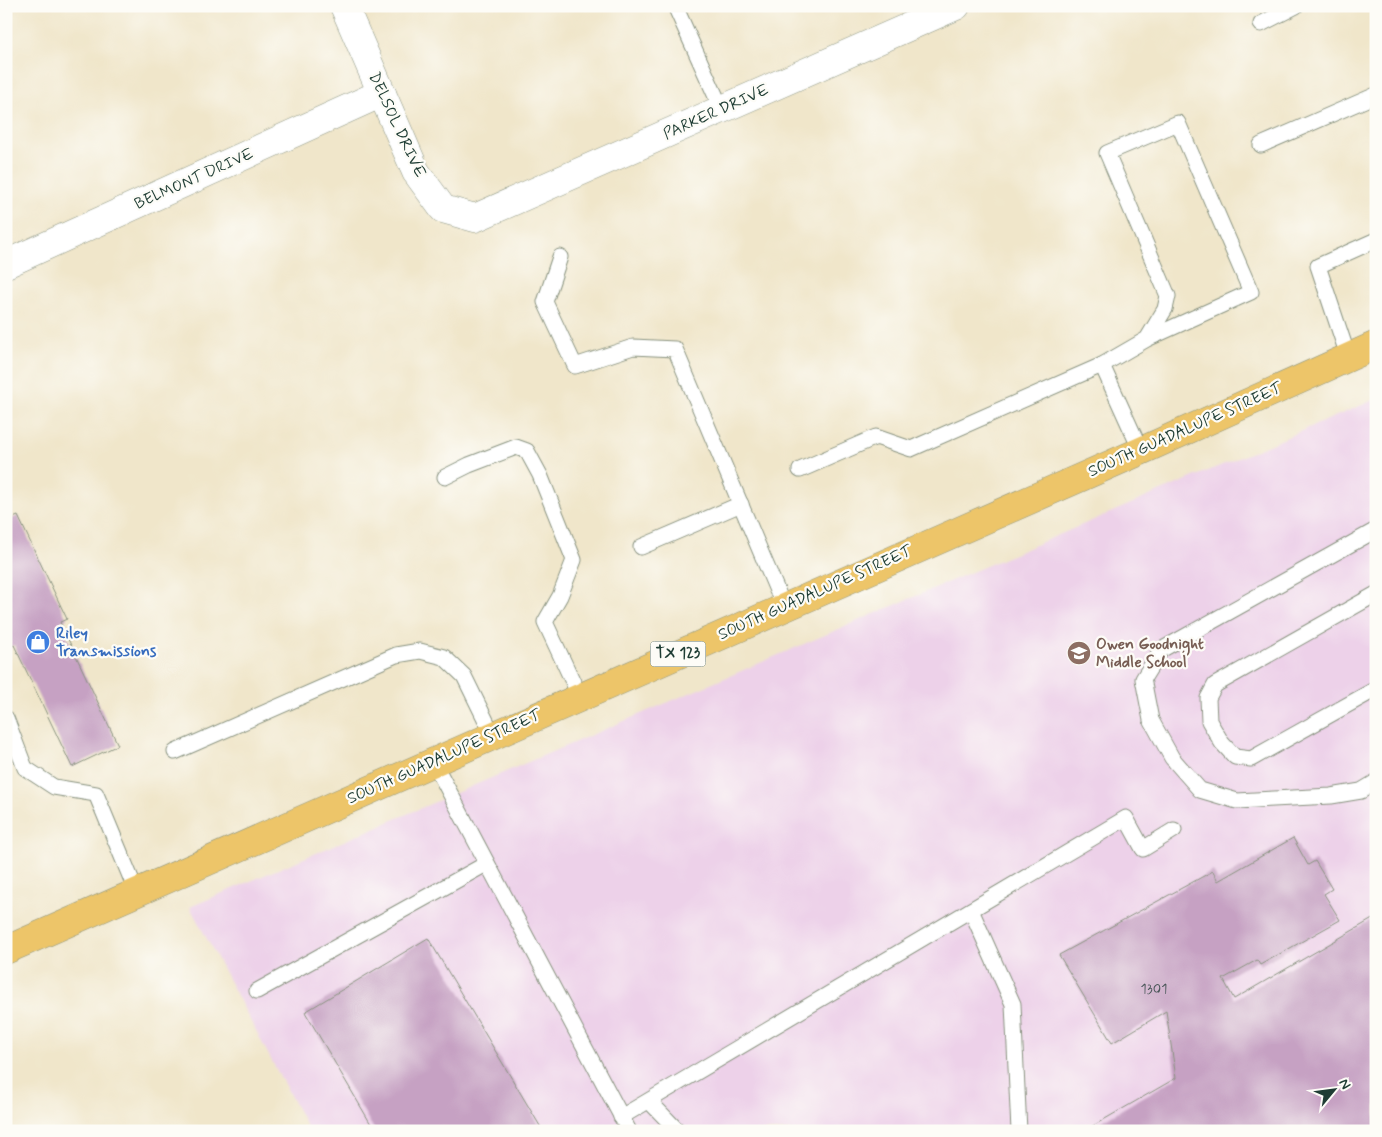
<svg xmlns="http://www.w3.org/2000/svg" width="1382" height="1137" viewBox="0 0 1382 1137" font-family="Mynerve,sans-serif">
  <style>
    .built { fill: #edd1e9 }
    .building { fill: #c6a1c3 }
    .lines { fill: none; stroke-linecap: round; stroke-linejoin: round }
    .lane-casing { stroke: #88927f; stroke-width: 17 }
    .street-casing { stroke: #88927f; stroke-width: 29 }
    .primary-casing { stroke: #88927f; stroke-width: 29 }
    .lane { stroke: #fff; stroke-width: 15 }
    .street { stroke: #fff; stroke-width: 28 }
    .primary { stroke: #edc569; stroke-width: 28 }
    .labels { text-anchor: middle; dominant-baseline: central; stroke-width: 4.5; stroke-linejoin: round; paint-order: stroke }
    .number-label { font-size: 14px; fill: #495658 }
    .shield { fill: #fdfcf7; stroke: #62766e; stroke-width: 1 }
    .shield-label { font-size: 15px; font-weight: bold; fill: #1f3d34 }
    .street-label { font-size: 16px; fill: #1f3d34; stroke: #fdfcf7 }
    .shop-label { font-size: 16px; font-weight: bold; fill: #366cbe; stroke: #fdfcf7; text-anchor: start }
    .education-label { font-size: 16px; font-weight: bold; fill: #785e54; stroke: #fdfcf7; text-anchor: start }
  </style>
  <rect width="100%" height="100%" fill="#fdfcf7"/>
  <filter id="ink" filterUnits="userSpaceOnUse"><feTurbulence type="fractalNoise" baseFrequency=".02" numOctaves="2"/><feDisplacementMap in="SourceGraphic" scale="10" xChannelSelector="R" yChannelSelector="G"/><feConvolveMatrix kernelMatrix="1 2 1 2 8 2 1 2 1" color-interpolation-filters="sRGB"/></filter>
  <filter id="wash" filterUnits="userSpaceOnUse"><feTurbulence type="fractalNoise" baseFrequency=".0096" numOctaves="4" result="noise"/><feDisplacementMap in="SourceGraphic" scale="20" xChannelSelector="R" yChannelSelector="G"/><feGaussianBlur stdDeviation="1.12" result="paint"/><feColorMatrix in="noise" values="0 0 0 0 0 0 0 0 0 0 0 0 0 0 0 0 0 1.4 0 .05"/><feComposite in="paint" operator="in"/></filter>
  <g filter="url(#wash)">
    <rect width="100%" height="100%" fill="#f0e6ca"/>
    <path class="built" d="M1376,399V1131H309L190,907Z"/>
    <g id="blocks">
      <g class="building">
        <path d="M18,516L67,619L60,622L118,745L72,767L14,645L10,647L6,639V521Z"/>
        <path d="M1293,838L1308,865L1315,861L1332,889L1324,894L1340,920L1260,965L1257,960L1223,979L1234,999L1376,917V1131H1084L1176,1078L1166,1011L1112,1043L1059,955L1213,871L1218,881Z"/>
        <path d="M428,938L543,1131H375L305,1012Z"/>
      </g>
    </g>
  </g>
  <g filter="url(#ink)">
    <use href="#blocks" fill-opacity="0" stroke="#88927f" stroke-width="1"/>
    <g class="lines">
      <g class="lane-casing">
        <g id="lane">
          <path d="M675,6L722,110"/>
          <path d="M1261,24L1296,6"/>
          <path d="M1261,145L1376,95"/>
          <path d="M560,257L545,302L575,366L633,347L675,349L784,607"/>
          <path d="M1348,356L1318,266L1376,240"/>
          <path d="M1102,365L1147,339L1251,292L1178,123L1107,153L1168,296L1165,309L1147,339"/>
          <path d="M800,470L876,437L911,449L1102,365L1141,451"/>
          <path d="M445,477L469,465L516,447L527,451L540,475L574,560L560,596L545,622L580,697"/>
          <path d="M1376,530L1161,650L1143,679L1151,720L1172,758L1200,790L1237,801L1331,796L1361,791L1376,782"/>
          <path d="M641,547L741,504"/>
          <path d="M1376,594L1215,685L1208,698L1209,721L1222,743L1235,757L1251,759L1376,689"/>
          <path d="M6,718L25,768L54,787L96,794L137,893"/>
          <path d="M175,752L396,655L420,651L444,657L464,676L493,735"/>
          <path d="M433,761L629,1131"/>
          <path d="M971,910L1013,1004L1019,1131"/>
          <path d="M257,991L486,864"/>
          <path d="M649,1101L678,1131"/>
          <path d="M621,1117L1126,818L1143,849L1174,830"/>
        </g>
      </g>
      <g class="street-casing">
        <g id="street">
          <path d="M344,6L416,172L443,209L475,218L956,6"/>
          <path d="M6,264L382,93"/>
        </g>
      </g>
      <g class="primary-casing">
        <path id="primary" d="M6,950L1141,451L1376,345"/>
      </g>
      <use href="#lane" class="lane"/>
      <use href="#street" class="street"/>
      <use href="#primary" class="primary"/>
    </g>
  </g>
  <defs>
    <g id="shop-disc" transform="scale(1.25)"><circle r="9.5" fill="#3f7fe0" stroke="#fdfcf7"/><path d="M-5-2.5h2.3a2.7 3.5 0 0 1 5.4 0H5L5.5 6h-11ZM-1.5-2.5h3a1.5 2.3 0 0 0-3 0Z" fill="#fff"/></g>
    <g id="school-disc" transform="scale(1.25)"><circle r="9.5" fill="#8d6e63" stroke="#fdfcf7"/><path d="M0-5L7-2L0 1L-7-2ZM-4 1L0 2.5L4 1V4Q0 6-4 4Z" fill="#fff"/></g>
  </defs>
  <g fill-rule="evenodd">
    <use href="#shop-disc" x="38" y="642"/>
    <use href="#school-disc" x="1079" y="653"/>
  </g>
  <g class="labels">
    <g class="number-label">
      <text x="1154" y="989">1301</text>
    </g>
    <rect class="shield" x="650.5" y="641.5" width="55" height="25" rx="4"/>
    <g class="shield-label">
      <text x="678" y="654">TX 123</text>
    </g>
    <g class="street-label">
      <text transform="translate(716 112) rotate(-24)">PARKER DRIVE</text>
      <text transform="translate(397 125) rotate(65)">DELSOL DRIVE</text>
      <text transform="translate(194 179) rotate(-24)">BELMONT DRIVE</text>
      <text transform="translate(1185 430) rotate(-24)">SOUTH GUADALUPE STREET</text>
      <text transform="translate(815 593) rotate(-24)">SOUTH GUADALUPE STREET</text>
      <text transform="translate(444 757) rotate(-24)">SOUTH GUADALUPE STREET</text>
    </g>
    <g class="shop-label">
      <text x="56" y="633">Riley<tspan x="56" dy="18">Transmissions</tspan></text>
    </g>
    <g class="education-label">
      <text x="1096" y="644">Owen Goodnight<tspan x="1096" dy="18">Middle School</tspan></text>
    </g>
  </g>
  <rect width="1382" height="1137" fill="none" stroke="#fdfcf7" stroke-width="25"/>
  <g transform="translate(1334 1090) rotate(61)" stroke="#fdfcf7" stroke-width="4" paint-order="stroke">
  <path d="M0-4L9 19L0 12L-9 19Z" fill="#1f3d34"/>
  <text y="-8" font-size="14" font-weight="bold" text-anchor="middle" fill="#1f3d34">N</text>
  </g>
</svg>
